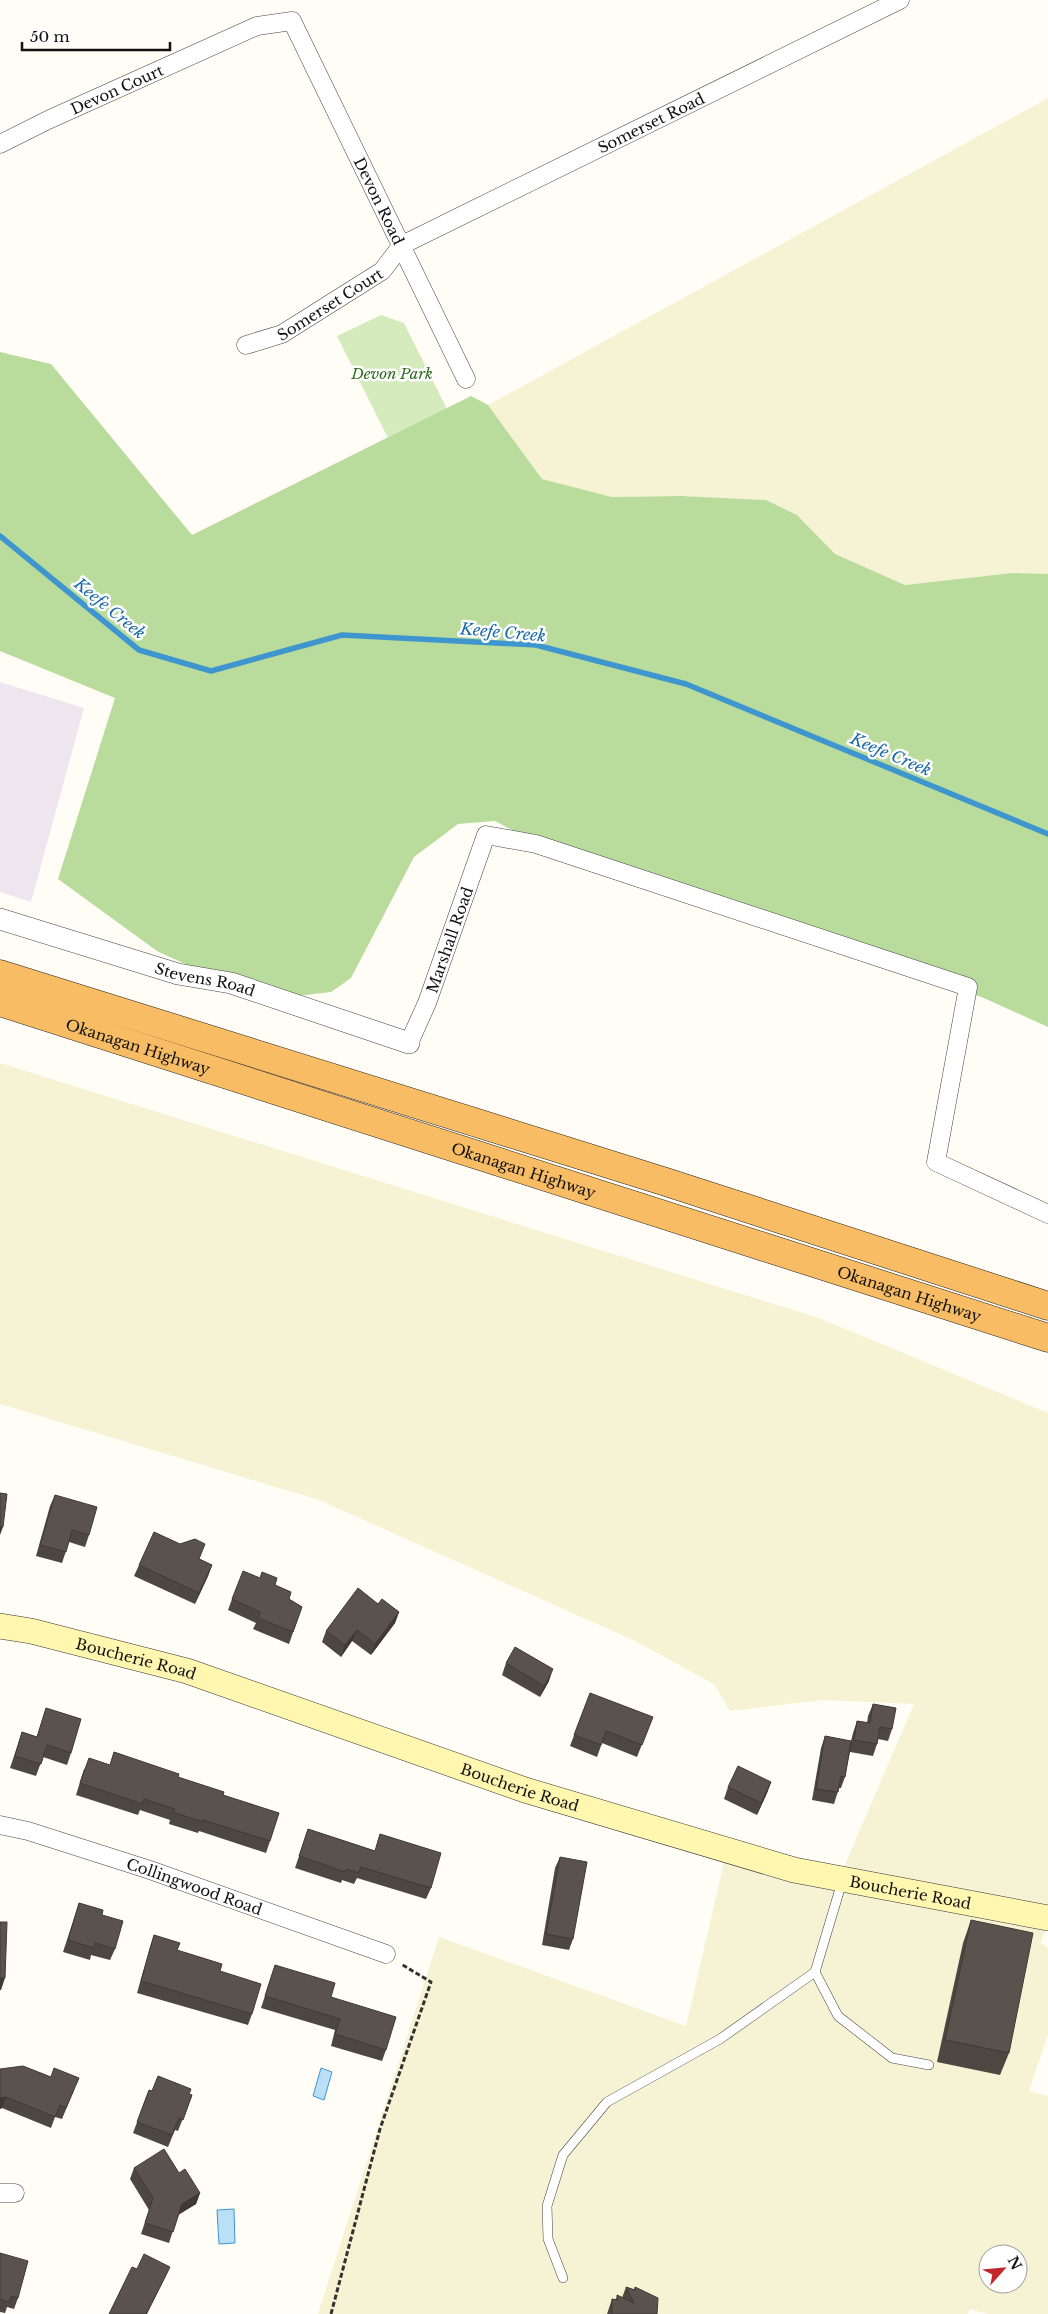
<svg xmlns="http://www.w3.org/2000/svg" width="1048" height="2314" viewBox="0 0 1048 2314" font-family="'Libre Baskerville',serif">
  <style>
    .industrial { fill: #eee6ef }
    .farmland { fill: #f6f3d4; fill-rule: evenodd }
    .green { fill: #d5ebbd }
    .forest { fill: #b9dc9c }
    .water { fill: #b9e0f7; stroke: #3f96cf }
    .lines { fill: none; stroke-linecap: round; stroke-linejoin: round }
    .stream { stroke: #3f96cf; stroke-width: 5.5 }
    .service-casing { stroke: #444; stroke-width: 10 }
    .minor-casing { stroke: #444; stroke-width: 19 }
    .tertiary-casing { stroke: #444; stroke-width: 22 }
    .secondary-casing { stroke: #333; stroke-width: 26 }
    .trunk-casing { stroke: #222; stroke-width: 29 }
    .path { stroke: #333; stroke-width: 3; stroke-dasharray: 5 2.5; stroke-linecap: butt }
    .service { stroke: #fff; stroke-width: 9 }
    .minor { stroke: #fff; stroke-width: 18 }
    .tertiary { stroke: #fff; stroke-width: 21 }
    .secondary { stroke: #fff6b0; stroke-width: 25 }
    .trunk { stroke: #f7bc64; stroke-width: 28 }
    .wall { fill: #4d4742 }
    .shaded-wall { fill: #3f3936 }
    .building { fill: #5a524d; stroke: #3f3936 }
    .labels { text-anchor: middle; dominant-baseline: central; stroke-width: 5; stroke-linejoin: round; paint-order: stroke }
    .street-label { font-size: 15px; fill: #111; stroke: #fff }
    .park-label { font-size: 15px; font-style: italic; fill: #2f6b1f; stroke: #fff }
    .water-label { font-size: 16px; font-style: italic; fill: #1768a6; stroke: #fff }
  </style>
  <rect width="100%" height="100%" fill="#fffdf5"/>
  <path class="industrial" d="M0,682L84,708L31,902L0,892Z"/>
  <g class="farmland">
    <path d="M1048,98V574L1012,573L905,585L835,554L797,515L766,500L682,496L612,497L542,479L488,405Z"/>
    <path d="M0,1063L819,1318L1048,1413V1921L1041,1943L1048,1948V2035L1029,2091L1048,2096V2314H988L970,2309L968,2314H318L439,1937L686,2026L725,1858L843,1869L914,1704L823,1700L730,1711L714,1684L635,1641L319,1500L0,1404ZM988,2254H1018V2284H988Z"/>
  </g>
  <path class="green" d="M381,315L404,323L447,409L388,438L337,336Z"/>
  <path class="forest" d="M0,352L51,364L192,535L471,396L488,405L542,479L612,497L682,496L766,500L797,515L835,554L905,585L1012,573L1048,574V1027L984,998L552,851L495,821L458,824L414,857L351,978L331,992L263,1000L157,951L58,879L115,698L0,651Z"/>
  <g class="water">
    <path d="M321,2068L332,2072L324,2100L313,2096Z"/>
    <path d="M234,2209L235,2243L219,2244L217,2210Z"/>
  </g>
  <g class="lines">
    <path class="stream" d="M0,536L139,650L211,671L342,635L536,645L686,684L1048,834"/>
    <g class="service-casing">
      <g id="service">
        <path d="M815,1972L838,2016L892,2058L929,2065"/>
        <path d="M563,2278L548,2239L547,2206L563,2155L607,2102L720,2039L815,1972L842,1882"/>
      </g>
    </g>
    <g class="minor-casing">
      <g id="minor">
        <path id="s1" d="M0,144L48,120L257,26L292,21L466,379"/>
        <path id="s2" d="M246,345L282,334L382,271L402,245L900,0"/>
        <path id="s3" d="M409,1043L427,1003L486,835L536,844L968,987L936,1162L1048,1214"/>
        <path id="s4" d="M0,1825L28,1831L150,1870L386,1954"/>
        <path d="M0,2193H15"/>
      </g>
    </g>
    <g class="tertiary-casing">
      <g id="tertiary">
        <path id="s5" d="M0,919L178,974L231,983L409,1043"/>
      </g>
    </g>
    <g class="secondary-casing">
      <g id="secondary">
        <path id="s6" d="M0,1626L31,1631L187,1671L525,1790L794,1870L1048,1918"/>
      </g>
    </g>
    <g class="trunk-casing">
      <g id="trunk">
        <path d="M0,974L666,1182L1048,1306"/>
        <path id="s7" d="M0,1002L1048,1338"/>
      </g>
    </g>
    <path class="path" d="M331,2314L380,2129L431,1982L401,1964"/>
    <use href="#service" class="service"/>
    <use href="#minor" class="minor"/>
    <use href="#tertiary" class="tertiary"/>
    <use href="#secondary" class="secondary"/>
    <use href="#trunk" class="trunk"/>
  </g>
  <g class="wall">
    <path d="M55,1495L89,1535L85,1547L69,1542L62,1563L36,1556L50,1506Z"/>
    <path d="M200,1559L212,1565L208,1576L195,1604L134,1576L139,1565Z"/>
    <path d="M275,1585L289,1599L302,1607L289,1644L253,1629L256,1623L228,1610L232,1599Z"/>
    <path d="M378,1604L399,1612L395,1623L371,1655L352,1641L341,1657L322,1642L326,1631Z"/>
    <path d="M506,1663L549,1681L540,1697L502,1675Z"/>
    <path d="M590,1693L648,1729L637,1757L602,1743L597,1757L570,1746Z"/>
    <path d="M873,1704L892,1729L888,1741L878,1739L877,1744L873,1756L850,1752L845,1777L841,1788H839L834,1804L812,1800L821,1748L825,1736L851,1741L853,1733L857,1721L867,1723L868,1716Z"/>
    <path d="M46,1708L71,1753L67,1765L43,1757L36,1776L10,1768L22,1732L37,1737Z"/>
    <path d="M114,1752L223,1795L270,1841L266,1853L199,1831L198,1833L169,1824L170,1820L140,1810L138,1815L76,1795L84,1769L110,1765Z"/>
    <path d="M771,1782L767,1793L757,1815L724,1799L728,1787Z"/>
    <path d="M308,1829L375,1851L380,1834L431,1888L426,1899L357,1878L354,1884L342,1880L341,1883L295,1868Z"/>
    <path d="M560,1857L573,1939L569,1950L542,1945L555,1868Z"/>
    <path d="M79,1903L102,1915L115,1949L110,1960L91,1955L90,1960L63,1952Z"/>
    <path d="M971,1920L1009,2053L1000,2075L937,2062L963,1943Z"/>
    <path d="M154,1935L177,1950L220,1971L252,2014L248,2025L137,1993L150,1947Z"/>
    <path d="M275,1965L331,1997L386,2050L382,2061L331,2046L335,2030L261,2008Z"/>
    <path d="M0,2069L74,2090L62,2119L55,2117L51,2128L2,2108L0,2109Z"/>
    <path d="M149,2090L152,2091L189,2094L192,2095L178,2131L175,2130L168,2147L133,2133Z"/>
    <path d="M134,2168L179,2173L200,2193L196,2204L178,2215L169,2243L141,2234L149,2210L130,2179Z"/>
    <path d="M0,2253L18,2298L14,2309L7,2307L5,2313L0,2312Z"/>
    <path d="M626,2287L634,2290L635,2287L657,2314H607L612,2299H616L617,2295L622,2298Z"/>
  </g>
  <g class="shaded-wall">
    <path d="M0,1526L3,1527L0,1535Z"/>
    <path d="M212,1565L208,1576L195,1604L199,1593Z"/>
    <path d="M399,1612L395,1623L371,1655L375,1644Z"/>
    <path d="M357,1630L352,1641L341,1657L345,1645Z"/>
    <path d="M553,1669L549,1681L540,1697L544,1686Z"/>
    <path d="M771,1782L767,1793L757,1815L761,1803Z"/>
    <path d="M0,1978H5L1,1990H0Z"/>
    <path d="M6,2097L2,2108L0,2109V2098Z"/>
    <path d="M200,2193L196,2204L178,2215L182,2204Z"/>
    <path d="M170,2267L165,2278L147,2314H146Z"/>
  </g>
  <g class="building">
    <path d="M0,1493L7,1494L3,1527L0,1526Z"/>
    <path d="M55,1495L97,1507L89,1535L72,1530L66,1552L40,1545Z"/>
    <path d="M154,1532L180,1544L195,1539L205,1544L199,1559L212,1565L199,1593L139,1565Z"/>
    <path d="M243,1571L260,1578L262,1572L277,1578L275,1585L291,1592L289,1599L302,1607L293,1632L258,1618L260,1612L232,1599Z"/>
    <path d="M358,1588L378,1604L382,1599L399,1612L375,1644L357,1630L345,1645L326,1631Z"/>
    <path d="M515,1647L553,1669L544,1686L506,1663Z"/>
    <path d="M590,1693L653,1717L642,1745L606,1731L601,1745L574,1735Z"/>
    <path d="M873,1704L896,1708L892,1729L880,1727L877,1744L854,1740L857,1721L870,1723Z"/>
    <path d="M46,1708L81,1719L71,1753L47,1745L41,1764L15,1756L22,1732L37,1737Z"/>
    <path d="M825,1736L851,1741L845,1777L841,1776L838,1792L816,1789Z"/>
    <path d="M114,1752L179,1774L178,1777L224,1792L223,1795L279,1813L270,1841L203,1820V1822L173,1812L175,1809L144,1799L142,1804L80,1783L89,1758L110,1765Z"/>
    <path d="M738,1766L771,1782L761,1803L728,1787Z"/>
    <path d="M308,1829L375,1851L380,1834L441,1853L431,1888L361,1867L359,1873L346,1869L345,1872L299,1856Z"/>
    <path d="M560,1857L587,1862L573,1939L546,1934Z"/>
    <path d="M79,1903L103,1910L102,1915L123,1921L115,1949L95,1943L94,1948L68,1940Z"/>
    <path d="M971,1920L1033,1933L1009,2053L945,2040Z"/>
    <path d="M0,1922H7L5,1978H0Z"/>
    <path d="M154,1935L180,1943L177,1950L222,1964L220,1971L261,1984L252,2014L141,1981Z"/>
    <path d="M275,1965L335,1983L331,1997L396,2017L386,2050L335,2034L340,2019L265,1996Z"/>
    <path d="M23,2066L51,2077L54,2068L79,2078L66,2108L60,2105L55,2117L6,2097L0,2098V2069Z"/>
    <path d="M158,2076L191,2089L189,2094L192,2095L183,2120L179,2118L172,2135L137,2122L149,2090L152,2091Z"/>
    <path d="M164,2149L179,2173L185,2169L200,2193L182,2204L173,2232L145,2223L153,2198L134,2168Z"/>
    <path d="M0,2253L28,2261L18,2298L11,2296L9,2302L0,2299Z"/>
    <path d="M144,2254L170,2267L146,2314H109L132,2267L137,2269Z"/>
    <path d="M626,2287L635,2290V2287L658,2298L657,2314H612V2299L618,2300L617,2295L634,2303Z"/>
  </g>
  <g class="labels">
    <g class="street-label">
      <text stroke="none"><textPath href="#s1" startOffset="129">Devon Court</textPath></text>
      <text stroke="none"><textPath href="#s2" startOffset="466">Somerset Road</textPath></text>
      <text stroke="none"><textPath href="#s1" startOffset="518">Devon Road</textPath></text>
      <text stroke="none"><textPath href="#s2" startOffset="94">Somerset Court</textPath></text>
      <text stroke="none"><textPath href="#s3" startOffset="111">Marshall Road</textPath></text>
      <text stroke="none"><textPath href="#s5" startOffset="214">Stevens Road</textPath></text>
      <text stroke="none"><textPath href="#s7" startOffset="145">Okanagan Highway</textPath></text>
      <text stroke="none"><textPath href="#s7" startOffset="550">Okanagan Highway</textPath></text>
      <text stroke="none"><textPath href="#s7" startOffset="955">Okanagan Highway</textPath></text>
      <text stroke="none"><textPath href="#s6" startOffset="140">Boucherie Road</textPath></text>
      <text stroke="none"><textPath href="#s6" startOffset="545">Boucherie Road</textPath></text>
      <text stroke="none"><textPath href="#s4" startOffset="204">Collingwood Road</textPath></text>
      <text stroke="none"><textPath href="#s6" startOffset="950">Boucherie Road</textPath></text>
    </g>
    <g class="park-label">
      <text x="392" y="373">Devon Park</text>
    </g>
    <g class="water-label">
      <text transform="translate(110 608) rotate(39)">Keefe Creek</text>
      <text transform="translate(503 632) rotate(5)">Keefe Creek</text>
      <text transform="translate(891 754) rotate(23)">Keefe Creek</text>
    </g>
  </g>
  <g transform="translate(1003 2269) rotate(63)"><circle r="24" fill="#ffffff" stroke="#a0a0a0"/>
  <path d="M0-4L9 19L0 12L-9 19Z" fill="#c4262e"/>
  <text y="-8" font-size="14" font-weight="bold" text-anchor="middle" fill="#111111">N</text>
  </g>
  <path d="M22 42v8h148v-8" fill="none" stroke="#111111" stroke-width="2.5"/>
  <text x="30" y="42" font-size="15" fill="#111111" stroke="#ffffff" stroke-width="4" paint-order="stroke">50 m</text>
</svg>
